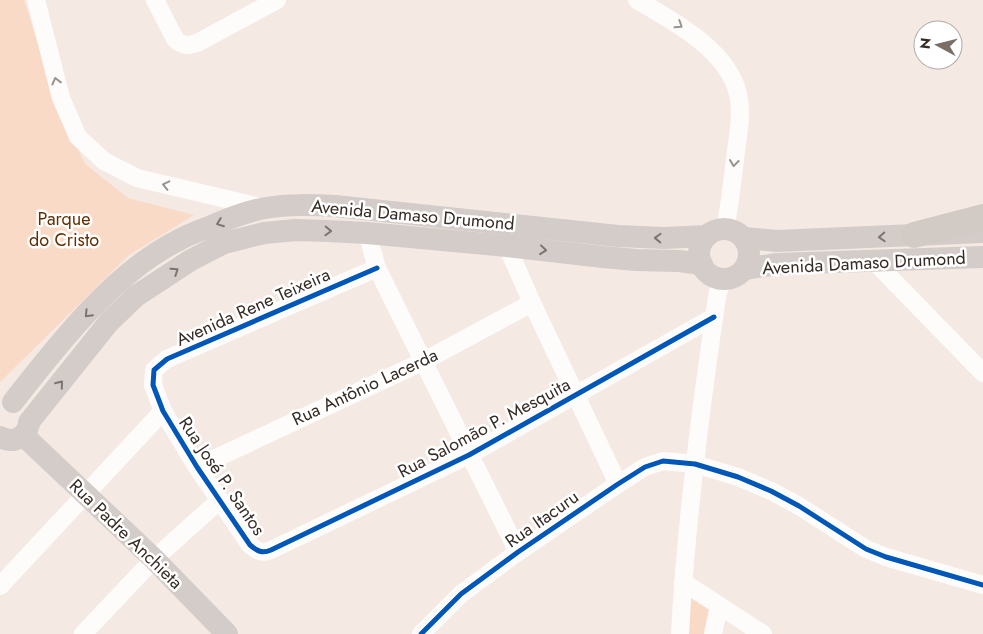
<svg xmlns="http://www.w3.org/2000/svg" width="983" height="634" viewBox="0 0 983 634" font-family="Jost,sans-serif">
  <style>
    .green { fill: #f9dac6 }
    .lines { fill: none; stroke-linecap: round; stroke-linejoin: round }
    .minor { stroke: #fefcfb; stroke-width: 18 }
    .major { stroke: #d3ccc8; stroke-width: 22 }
    .highway { stroke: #d2cbc5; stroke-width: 26 }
    .cycleway-casing { stroke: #fff; stroke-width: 8 }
    .cycleway { stroke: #0057b8; stroke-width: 5 }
    .oneway { stroke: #9a9490 }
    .oneway2 { stroke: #7d746f }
    .labels { text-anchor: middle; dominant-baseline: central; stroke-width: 5; stroke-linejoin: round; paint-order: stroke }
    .street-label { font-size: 18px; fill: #362c26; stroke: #fff }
    .park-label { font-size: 18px; fill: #642f00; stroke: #fff }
  </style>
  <rect width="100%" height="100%" fill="#f5eae3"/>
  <g class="green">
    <path d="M0,0H24L54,94L85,164L128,198L194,215L129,255L0,382Z"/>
    <path d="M690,595L713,608L708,634H688Z"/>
  </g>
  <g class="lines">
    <g class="minor">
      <path d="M36,0L61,98L78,137L104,161L137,178L264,208"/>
      <path d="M155,0L175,39C182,46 188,46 197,43L277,0"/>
      <path d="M637,0C673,21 728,50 738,94C743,115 737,139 735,160C732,182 730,206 725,228"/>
      <path d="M367,233L377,268L518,552"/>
      <path d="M507,246L532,303L618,484"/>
      <path d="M874,261L983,373"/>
      <path d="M377,268L167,359L154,370L153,385L163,411L197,467L250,545C257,551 262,554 271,550L469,455L714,317"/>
      <path d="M197,467L424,361L532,303"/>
      <path d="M683,582L763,634"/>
      <path d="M0,586L163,411"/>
      <path d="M83,634L154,559L220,500"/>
      <path d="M421,634L461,594L518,552L618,484L645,467L663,461L695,464L738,477L771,491L799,506L866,549L886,557L983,585"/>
      <path d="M680,634C686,520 701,404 718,291L725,279"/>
      <path d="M713,634L719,606"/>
    </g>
    <g class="major">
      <circle cx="724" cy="254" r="25"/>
      <path d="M744,238L777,241L983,232"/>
      <path d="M744,269L777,264L983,257"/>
      <path d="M13,402C56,347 113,273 177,241C187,235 198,231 209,227C227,219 247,211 266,208C289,204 312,205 335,206L618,236L664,238L707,236"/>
      <path d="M29,422L109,322L136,296L191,260L224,243L264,233L296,230L327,231L367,233L507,246L603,257L636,260L679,261L702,264"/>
      <path d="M23,435L154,559L227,634"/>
      <path d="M0,437C13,444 26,438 29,424"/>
    </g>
    <path class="highway" d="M914,235L983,217"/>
    <g class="cycleway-casing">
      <g id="cycleway">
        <path d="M377,268L167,359L154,370L153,385L163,411L197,467L250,545C257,551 262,554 271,550L469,455L714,317"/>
        <path d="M421,634L461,594L518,552L618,484L645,467L663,461L695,464L738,477L771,491L799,506L866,549L886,557L983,585"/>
      </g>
    </g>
    <use href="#cycleway" class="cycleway"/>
  </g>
  <defs><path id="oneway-chevron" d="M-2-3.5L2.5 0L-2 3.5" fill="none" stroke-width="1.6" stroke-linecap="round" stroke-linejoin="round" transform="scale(1.25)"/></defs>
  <g class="oneway">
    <use href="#oneway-chevron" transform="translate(679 25) rotate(33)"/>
    <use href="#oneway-chevron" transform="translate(56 81) rotate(-104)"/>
    <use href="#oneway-chevron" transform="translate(734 163) rotate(97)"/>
    <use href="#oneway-chevron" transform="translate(166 185) rotate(-167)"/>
  </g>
  <g class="oneway2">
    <use href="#oneway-chevron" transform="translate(220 223) rotate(159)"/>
    <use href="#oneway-chevron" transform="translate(328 231) rotate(2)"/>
    <use href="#oneway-chevron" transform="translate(882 237) rotate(177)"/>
    <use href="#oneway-chevron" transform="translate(658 238) rotate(-178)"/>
    <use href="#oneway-chevron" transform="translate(543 250) rotate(6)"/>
    <use href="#oneway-chevron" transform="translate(175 271) rotate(-34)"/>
    <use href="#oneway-chevron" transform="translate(88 314) rotate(134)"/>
    <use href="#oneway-chevron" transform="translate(60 384) rotate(-51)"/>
  </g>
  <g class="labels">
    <g class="street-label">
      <text transform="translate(413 215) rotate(5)">Avenida Damaso Drumond</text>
      <text transform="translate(864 263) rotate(-3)">Avenida Damaso Drumond</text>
      <text transform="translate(253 307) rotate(-24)">Avenida Rene Teixeira</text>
      <text transform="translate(365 387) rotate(-25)">Rua Antônio Lacerda</text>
      <text transform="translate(484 428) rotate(-28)">Rua Salomão P. Mesquita</text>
      <text transform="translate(222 476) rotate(56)">Rua José P. Santos</text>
      <text transform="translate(542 519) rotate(-35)">Rua Itacuru</text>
      <text transform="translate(126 534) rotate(44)">Rua Padre Anchieta</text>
    </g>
    <g class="park-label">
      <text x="64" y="219">Parque<tspan x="64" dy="21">do Cristo</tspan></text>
    </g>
  </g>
  <g transform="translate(938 45) rotate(277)"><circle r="24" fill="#ffffff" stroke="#afaba8"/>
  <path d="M0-4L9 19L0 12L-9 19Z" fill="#796e68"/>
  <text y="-8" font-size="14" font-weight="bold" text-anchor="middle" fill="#362c26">N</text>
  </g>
</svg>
